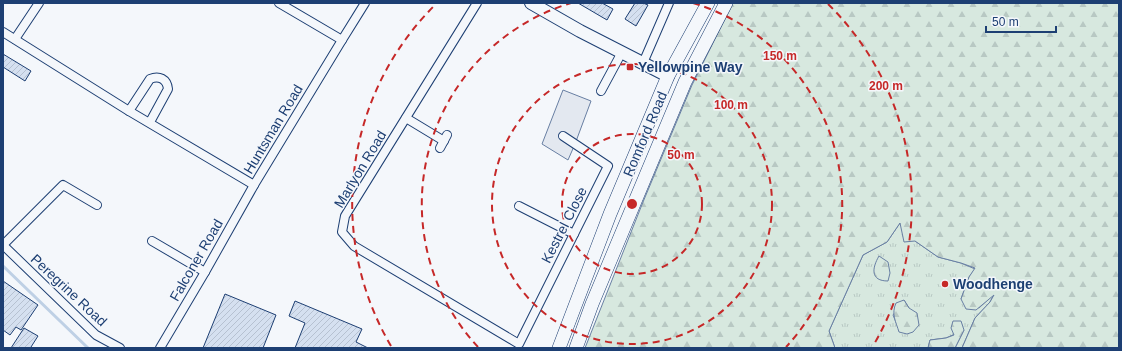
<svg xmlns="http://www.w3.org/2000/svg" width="1122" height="351" viewBox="0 0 1122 351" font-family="Arial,sans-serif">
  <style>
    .grass { fill: url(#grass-tufts); stroke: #687fa3; fill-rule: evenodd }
    .forest { fill: url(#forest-firs); stroke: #687fa3 }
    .parking { fill: #e3e8f0; stroke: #687fa3 }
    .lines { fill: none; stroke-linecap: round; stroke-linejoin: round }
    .stream { stroke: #bed0e5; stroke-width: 3 }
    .building { fill: url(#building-hatch); stroke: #1d3f73 }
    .street-casing { stroke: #1d3f73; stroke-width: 10 }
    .secondary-casing { stroke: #1d3f73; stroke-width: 14 }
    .primary-casing { stroke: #1d3f73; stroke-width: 14 }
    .street { stroke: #f4f7fb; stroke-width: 8 }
    .secondary { stroke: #f4f7fb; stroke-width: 12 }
    .primary { stroke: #f4f7fb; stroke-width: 13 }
    .ring { fill: none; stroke: #c62828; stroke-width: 2; stroke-dasharray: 7 5 }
    .poi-dot { fill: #c62828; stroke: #f4f7fb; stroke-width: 1.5 }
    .labels { text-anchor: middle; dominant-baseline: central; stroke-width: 3; stroke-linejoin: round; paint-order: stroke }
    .poi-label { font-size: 14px; font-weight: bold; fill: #1d3f73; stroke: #f4f7fb; text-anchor: start }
    .street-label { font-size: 14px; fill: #1d3f73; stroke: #f4f7fb }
    .centre { fill: #c62828; stroke: #f4f7fb; stroke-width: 2 }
    .ring-label { font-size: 12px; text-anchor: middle; font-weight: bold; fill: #c62828; stroke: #f4f7fb; stroke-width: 3; stroke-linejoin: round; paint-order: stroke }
  </style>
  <defs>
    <pattern id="grass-tufts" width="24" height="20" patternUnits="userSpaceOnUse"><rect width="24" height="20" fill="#d7e8df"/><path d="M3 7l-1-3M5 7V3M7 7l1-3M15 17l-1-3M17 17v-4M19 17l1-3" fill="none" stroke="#b8c8c3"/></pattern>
    <pattern id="forest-firs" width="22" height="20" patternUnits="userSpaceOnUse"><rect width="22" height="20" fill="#d7e8df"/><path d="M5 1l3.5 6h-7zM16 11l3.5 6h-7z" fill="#b8c8c3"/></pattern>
    <pattern id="building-hatch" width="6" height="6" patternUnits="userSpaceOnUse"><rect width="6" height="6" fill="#d5e0f0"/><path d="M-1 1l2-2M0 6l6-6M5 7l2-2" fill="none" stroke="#b6c1d1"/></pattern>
  </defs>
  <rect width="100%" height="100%" fill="#f4f7fb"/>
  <path class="grass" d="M900,223L915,241L938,257L961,263L975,269L969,277L961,299L979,308L994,294L990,302L975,318L962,348H955L964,330L946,338L930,340L928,348H835L829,331L863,255L887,242ZM904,300L909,308L900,332L893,315Z"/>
  <g class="forest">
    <path d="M733,3H1119V348H962L975,318L990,302L994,295L976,310L966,309L961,299L969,277L975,268L961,263L938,257L915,241L904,242L900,223L887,242L863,255L829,331L835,348H585L643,202L692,85Z"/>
    <path d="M879,256L888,262L890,273L888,281C870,281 872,268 879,256Z"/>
    <path d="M904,300L909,308L917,313L919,325L913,332L907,334L899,332C896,322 891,314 896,303Z"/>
    <path d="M953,321H961L964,330L955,348H928L930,340L946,338L954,335L951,328Z"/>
  </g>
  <path class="parking" d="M563,90L591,101L575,144L568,160L542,144Z"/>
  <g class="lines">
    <path class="stream" d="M3,266L88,348"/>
  </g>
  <g class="building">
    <path d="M578,3H602L613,9L607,20Z"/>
    <path d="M635,3H643L648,5L636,26L625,19Z"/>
    <path d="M3,54L31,71L25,81L3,67Z"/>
    <path d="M3,281L38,305L21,330L16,327L10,335L3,330Z"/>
    <path d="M225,294L276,315L263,348H203Z"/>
    <path d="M295,301L362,329L356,342L368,348H295L305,323L289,316Z"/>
    <path d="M24,328L38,336L31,347L32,348H11Z"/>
  </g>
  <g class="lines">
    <g class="street-casing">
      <g id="street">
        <path d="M279,3L342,40"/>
        <path d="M477,3L345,216L342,232L354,246L519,344L608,166L563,136"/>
        <path d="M3,32L129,111L254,185L342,40L365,3"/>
        <path d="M15,39L39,3"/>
        <path d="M643,63L669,3"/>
        <path d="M601,91L622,52"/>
        <path d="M129,111L150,79C159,75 167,79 168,89L150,122"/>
        <path d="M406,118L444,141"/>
        <path d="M440,148L447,135"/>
        <path d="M519,206L574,234"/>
        <path d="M152,241L205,272"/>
        <path d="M3,245L96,335L120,348"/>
        <path d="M3,245L63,185L97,205"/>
        <path d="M160,348L205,272L254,185"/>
      </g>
    </g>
    <g class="secondary-casing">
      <path id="secondary" d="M531,3L580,31L668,76"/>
    </g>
    <g class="primary-casing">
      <g id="primary">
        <path d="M559,348L610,214L668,76L708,3"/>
        <path d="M576,348L592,304L685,82L726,3"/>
      </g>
    </g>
    <use href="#street" class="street"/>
    <use href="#secondary" class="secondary"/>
    <use href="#primary" class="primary"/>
  </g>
  <g class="ring">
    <circle cx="632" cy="204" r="70"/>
    <circle cx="632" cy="204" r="140"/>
    <path d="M478 347A210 210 0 0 1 571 3M693 3A210 210 0 0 1 786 347"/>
    <path d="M391 346A280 280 0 0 1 436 4M828 4A280 280 0 0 1 873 346"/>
  </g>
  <g class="poi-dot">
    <rect x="626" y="63" width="8" height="8" rx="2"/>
    <circle cx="945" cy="284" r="4"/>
  </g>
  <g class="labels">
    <g class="poi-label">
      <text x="638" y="67">Yellowpine Way</text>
      <text x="953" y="284">Woodhenge</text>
    </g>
    <g class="street-label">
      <text transform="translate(273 129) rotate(-59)">Huntsman Road</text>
      <text transform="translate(645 134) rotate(-67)">Romford Road</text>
      <text transform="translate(360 169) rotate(-59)">Marlyon Road</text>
      <text transform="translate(564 225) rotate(-63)">Kestrel Close</text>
      <text transform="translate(196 260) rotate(-60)">Falconer Road</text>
      <text transform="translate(69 290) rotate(43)">Peregrine Road</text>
    </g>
  </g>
  <circle cx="632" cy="204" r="6" class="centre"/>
  <g class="ring-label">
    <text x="780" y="60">150 m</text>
    <text x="886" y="90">200 m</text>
    <text x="731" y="109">100 m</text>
    <text x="681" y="159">50 m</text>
  </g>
  <rect width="1122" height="351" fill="none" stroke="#1d3f73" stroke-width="8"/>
  <path d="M986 26v6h70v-6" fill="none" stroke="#1d3f73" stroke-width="2"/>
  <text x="992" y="26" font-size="12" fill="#1d3f73" stroke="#f4f7fb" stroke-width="3" paint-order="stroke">50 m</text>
</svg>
